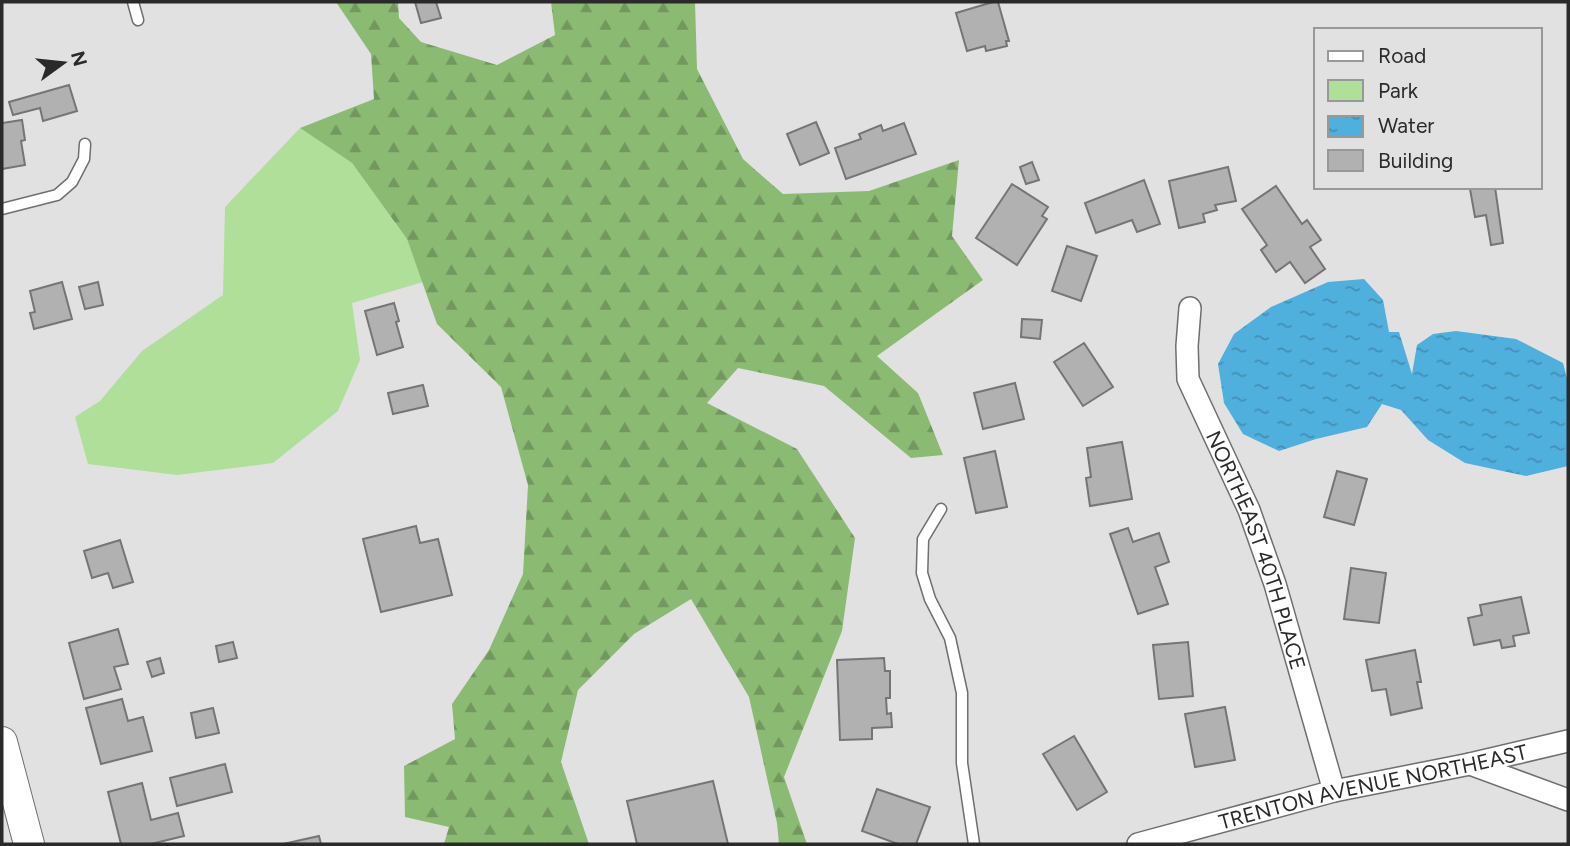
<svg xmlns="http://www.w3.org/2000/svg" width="1570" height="846" viewBox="0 0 1570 846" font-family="Figtree,sans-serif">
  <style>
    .green { fill: #afdf98 }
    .forest { fill: url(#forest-firs) }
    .water { fill: url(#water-ripples) }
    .building { fill: #b1b1b2; stroke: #767576; stroke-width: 2 }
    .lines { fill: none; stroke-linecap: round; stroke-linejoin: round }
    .service-casing { stroke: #6e6f70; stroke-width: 13 }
    .minor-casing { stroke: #6e6f70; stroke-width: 24 }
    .secondary-casing { stroke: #6e6f70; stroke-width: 32 }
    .service { stroke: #fff; stroke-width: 10 }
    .minor { stroke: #fff; stroke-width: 21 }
    .secondary { stroke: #fff; stroke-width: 30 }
    .labels { text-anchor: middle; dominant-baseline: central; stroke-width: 5; stroke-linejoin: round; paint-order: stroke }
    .street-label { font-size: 21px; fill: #2a2a2a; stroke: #e1e1e2 }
  </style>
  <defs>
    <pattern id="forest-firs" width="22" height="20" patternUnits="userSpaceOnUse" patternTransform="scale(1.75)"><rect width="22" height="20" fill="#8bbb73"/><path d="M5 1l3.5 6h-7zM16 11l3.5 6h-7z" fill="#72985f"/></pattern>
    <pattern id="water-ripples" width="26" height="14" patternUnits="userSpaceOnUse" patternTransform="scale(1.75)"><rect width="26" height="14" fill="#4fafdd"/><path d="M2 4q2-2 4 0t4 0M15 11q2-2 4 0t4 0" fill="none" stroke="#428fb3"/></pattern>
  </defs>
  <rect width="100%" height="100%" fill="#e1e1e2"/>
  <path class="green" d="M300,128L352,163L407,239L423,282L352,303L360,360L338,411L273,463L177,475L88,464L75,417L100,401L142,351L223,295L225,207Z"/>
  <path class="forest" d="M336,2H398L399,18L421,42L497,65L555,35L551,2H695L697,69L743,159L783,194L869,191L959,160L952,236L983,280L877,356L918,393L943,455L911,458L824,386L738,368L707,403L797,449L855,538L842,631L784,777L807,844H779L777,823L749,697L691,599L634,634L578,690L561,762L589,844H444L449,827L405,817L404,766L455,739L452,704L489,650L523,574L528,485L501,387L437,324L407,239L352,163L300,128L374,99L371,54Z"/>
  <path class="water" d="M1364,279L1383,300L1389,332H1399L1412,374L1417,345L1433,334L1456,331L1516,339L1563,363L1568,382V466L1526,476L1465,463L1428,440L1401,410L1382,404L1367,427L1316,439L1279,451L1243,434L1224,403L1218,364L1234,334L1271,307L1328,282Z"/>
  <g class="building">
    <path d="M415,2H436L441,18L421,23Z"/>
    <path d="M993,2H998L1009,41H1006L1007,46L986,51L985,46L967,51L956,13Z"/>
    <path d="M69,85L77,111L43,121L40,108L13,115L9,102Z"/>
    <path d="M22,120L25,140L21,141L25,165L2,169V123Z"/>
    <path d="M816,122L829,153L800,165L787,134Z"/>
    <path d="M904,123L916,154L846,179L835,148L861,139L859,134L881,125L883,131Z"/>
    <path d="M1032,162L1039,180L1026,184L1020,167Z"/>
    <path d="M1228,167L1236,201L1215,205L1217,210L1203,214L1205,222L1179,228L1169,181Z"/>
    <path d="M1144,180L1160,224L1137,232L1132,220L1096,233L1085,203Z"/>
    <path d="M1012,184L1048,207L1042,216L1047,219L1017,265L976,238Z"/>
    <path d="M1276,186L1302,224L1307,220L1321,240L1310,247L1325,269L1305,283L1290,262L1276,272L1261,250L1267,245L1242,209Z"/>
    <path d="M1483,187H1495L1503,243L1491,245L1486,215L1475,217L1470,189Z"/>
    <path d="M1067,246L1097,256L1081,301L1052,291Z"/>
    <path d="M62,282L72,319L34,329L30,313L35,312L30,291Z"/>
    <path d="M98,282L103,305L85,309L79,287Z"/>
    <path d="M394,303L399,321L396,322L403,347L377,355L365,311Z"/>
    <path d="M1022,319L1042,320L1040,339L1021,337Z"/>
    <path d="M1084,343L1113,387L1083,406L1054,362Z"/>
    <path d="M1015,383L1024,419L983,429L974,393Z"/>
    <path d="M423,385L428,406L393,414L388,393Z"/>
    <path d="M1122,442L1132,499L1090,506L1086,478L1091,477L1087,448Z"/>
    <path d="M995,451L1007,507L976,513L964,458Z"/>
    <path d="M1337,471L1367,479L1354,525L1324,517Z"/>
    <path d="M416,526L420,543L438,539L452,595L381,612L363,539Z"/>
    <path d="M1128,528L1133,542L1159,533L1169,562L1155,567L1168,604L1138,614L1110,534Z"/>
    <path d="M120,540L133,582L113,588L108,573L92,578L84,551Z"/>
    <path d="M1351,568L1386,573L1379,623L1344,619Z"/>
    <path d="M1521,597L1529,633L1513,636L1515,646L1502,648L1500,640L1474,645L1468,618L1482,615L1480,605Z"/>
    <path d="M118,629L128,664L114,667L121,689L84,699L69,643Z"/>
    <path d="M233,642L237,658L219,662L216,646Z"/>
    <path d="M1188,642L1193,696L1159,699L1153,645Z"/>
    <path d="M1415,650L1421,682H1417L1422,708L1391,715L1386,689L1372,691L1366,660Z"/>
    <path d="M160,658L164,673L152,677L147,662Z"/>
    <path d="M884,658L885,671H890V698H886L887,714L891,713L892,727L872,728V739L840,740L837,660Z"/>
    <path d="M122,699L128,721L143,717L152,751L101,764L86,708Z"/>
    <path d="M1225,707L1235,760L1195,767L1185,714Z"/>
    <path d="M213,708L219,733L196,738L191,713Z"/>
    <path d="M1074,736L1107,792L1077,810L1043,754Z"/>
    <path d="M225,764L232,792L177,806L170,778Z"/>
    <path d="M713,781L728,844H637L627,801Z"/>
    <path d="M142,783L151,820L178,813L184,836L151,844H121L108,792Z"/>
    <path d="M877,789L930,807L916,844H898L862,831Z"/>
    <path d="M319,836L321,844H283Z"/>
  </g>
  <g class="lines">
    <g class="service-casing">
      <g id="service">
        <path d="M133,2L138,20"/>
        <path d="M2,209L57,195L72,182L84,159L85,144"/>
        <path d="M941,509L923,539L922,573L930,599L950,638L962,693V763L974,844"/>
      </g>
    </g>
    <g class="minor-casing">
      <g id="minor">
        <path id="s1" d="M1190,308L1187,346L1188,379L1249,510L1275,584L1334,791"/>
        <path d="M1470,764L1568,800"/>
        <path id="s2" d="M1138,844L1334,791L1470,764L1568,741"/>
      </g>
    </g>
    <g class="secondary-casing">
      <path id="secondary" d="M2,742L29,844"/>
    </g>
    <use href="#service" class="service"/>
    <use href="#minor" class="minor"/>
    <use href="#secondary" class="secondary"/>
  </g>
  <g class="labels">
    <g class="street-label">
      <text stroke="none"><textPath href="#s1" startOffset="256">NORTHEAST 40TH PLACE</textPath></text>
      <text stroke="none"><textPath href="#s2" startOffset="242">TRENTON AVENUE NORTHEAST</textPath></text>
    </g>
  </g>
  <rect width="1570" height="846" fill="none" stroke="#2a2a2a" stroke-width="7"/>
  <rect x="1314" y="28" width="228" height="161" fill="#e1e1e2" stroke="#989898" stroke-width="2"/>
  <rect x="1328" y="51" width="35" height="10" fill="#ffffff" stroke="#989898" stroke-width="2"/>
  <text x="1378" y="63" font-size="21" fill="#2a2a2a">Road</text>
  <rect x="1328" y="80" width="35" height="21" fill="#afdf98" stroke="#989898" stroke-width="2"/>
  <text x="1378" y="98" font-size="21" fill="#2a2a2a">Park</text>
  <rect x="1328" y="116" width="35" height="21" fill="url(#water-ripples)" stroke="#989898" stroke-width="2"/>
  <text x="1378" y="133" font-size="21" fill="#2a2a2a">Water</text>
  <rect x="1328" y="150" width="35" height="21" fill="#b1b1b2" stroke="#989898" stroke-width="2"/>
  <text x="1378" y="168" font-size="21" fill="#2a2a2a">Building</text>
  <g transform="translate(63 63) rotate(75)" stroke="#e1e1e2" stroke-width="5" paint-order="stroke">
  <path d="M0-5L12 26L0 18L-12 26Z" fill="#2a2a2a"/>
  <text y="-10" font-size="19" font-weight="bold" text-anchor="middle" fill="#2a2a2a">N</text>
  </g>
</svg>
